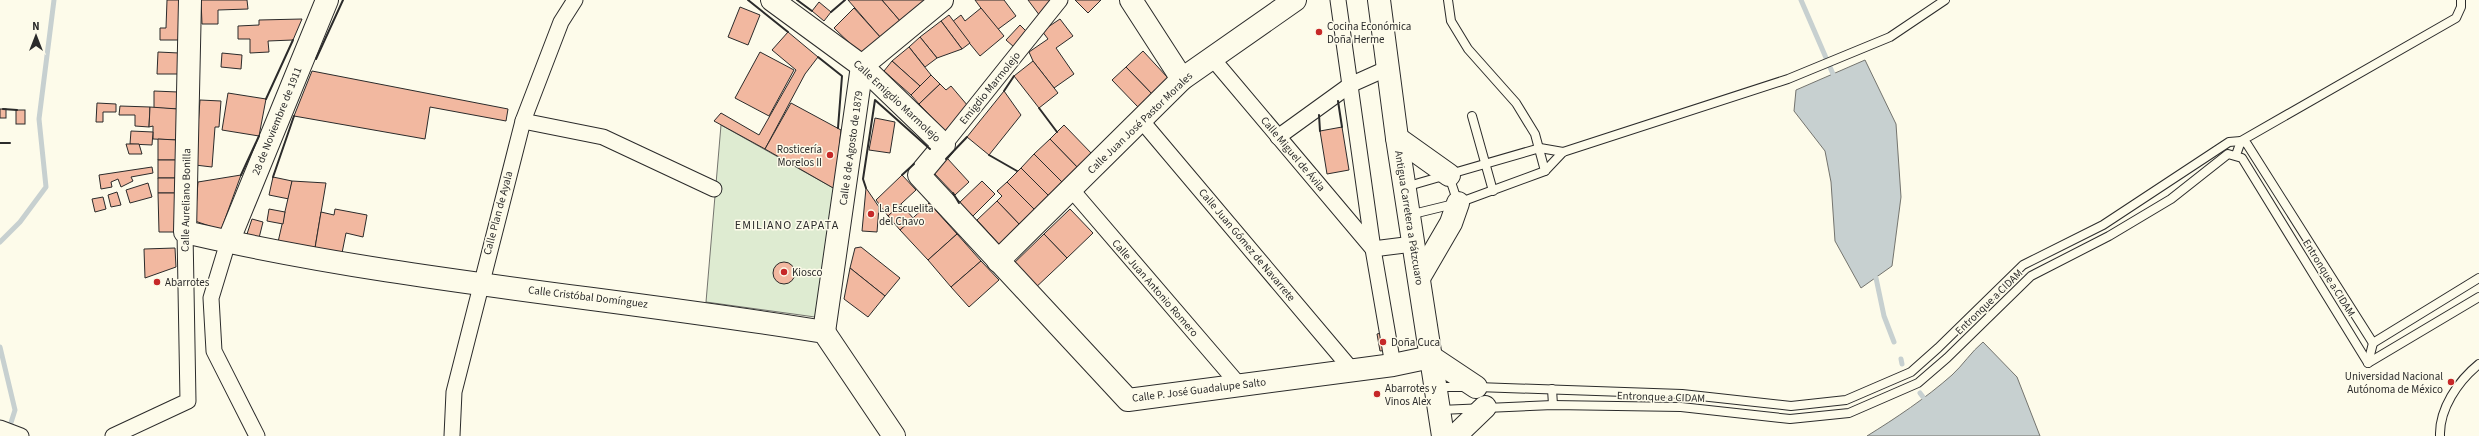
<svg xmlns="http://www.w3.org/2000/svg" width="2479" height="436" viewBox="0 0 2479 436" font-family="'Source Sans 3',sans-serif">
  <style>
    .green { fill: #deebd1; stroke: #74746e }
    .water { fill: #c7d0d0; stroke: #74746e }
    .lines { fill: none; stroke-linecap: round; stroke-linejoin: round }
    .stream { stroke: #c7d0d0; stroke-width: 5 }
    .building { fill: #f2b8a0; stroke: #2b2b2b }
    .lane-casing { stroke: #2b2b2b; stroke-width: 10 }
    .street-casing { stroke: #2b2b2b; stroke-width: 17 }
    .secondary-casing { stroke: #2b2b2b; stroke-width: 24 }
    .lane { stroke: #fdfbea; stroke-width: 8 }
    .street { stroke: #fdfbea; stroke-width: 15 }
    .secondary { stroke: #fdfbea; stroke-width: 22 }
    .wall { stroke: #2b2b2b; stroke-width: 2 }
    .poi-dot { fill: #c62828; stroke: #fdfbea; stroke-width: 1.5 }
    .labels { text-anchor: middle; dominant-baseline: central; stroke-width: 3; stroke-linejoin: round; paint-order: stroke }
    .poi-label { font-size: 11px; fill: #2b2b2b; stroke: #fdfbea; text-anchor: start }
    .street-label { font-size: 11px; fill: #2b2b2b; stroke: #fdfbea }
    .neighbourhood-label { font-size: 12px; letter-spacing: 1px; fill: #2b2b2b; stroke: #fdfbea }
  </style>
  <rect width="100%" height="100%" fill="#fdfbea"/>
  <path class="green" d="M721,125L835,189L815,317L706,302Z"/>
  <g class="water">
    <path d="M1865,60L1896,124L1901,197L1892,266L1861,288L1835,241L1831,182L1825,151L1794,111L1796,90Z"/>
    <path d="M1983,342L2017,377L2040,436H1867C1896,418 1926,398 1952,375C1963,365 1971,352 1983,342Z"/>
  </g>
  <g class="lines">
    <g class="stream">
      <path d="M1801,0L1833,74"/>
      <path d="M0,242L20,222L46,187L39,119L54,0"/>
      <path d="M1876,278L1884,316L1894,342"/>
      <path d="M0,347L15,410L9,429"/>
      <path d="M1901,359L1902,364"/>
      <path d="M1920,393L1923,397"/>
    </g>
  </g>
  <g class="building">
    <path d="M167,0H183L182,40H160V28H166Z"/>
    <path d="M201,0H247L248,9L218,10V24H202Z"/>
    <path d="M848,0H882L901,22L881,38Z"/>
    <path d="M882,0H926L901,22Z"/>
    <path d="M975,0H1004L1016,16L997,30Z"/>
    <path d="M1028,0H1051L1040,16Z"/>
    <path d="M1075,0H1101L1088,13Z"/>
    <path d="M819,2L831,12L824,21L812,11Z"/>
    <path d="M740,7L760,15L748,45L728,37Z"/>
    <path d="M854,8L881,38L861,54L834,28Z"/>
    <path d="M981,8L1004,36L980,56L952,22L961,15L965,21Z"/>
    <path d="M949,15L970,43L962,49L941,21Z"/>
    <path d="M302,19L293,40L268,41L269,52L250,53V39H238V26L259,25V20Z"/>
    <path d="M1060,19L1073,36L1056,48L1074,74L1054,88L1033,61L1029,52L1048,39L1042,31Z"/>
    <path d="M941,21L962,49L937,58L920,37Z"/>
    <path d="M1020,25L1027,32L1014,47L1006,40Z"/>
    <path d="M788,32L818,57L805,74L765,149L714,121L721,113L759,135L796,70L772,50Z"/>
    <path d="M920,37L937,58L925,67L909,47Z"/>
    <path d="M909,47L931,75L920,86L892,61Z"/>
    <path d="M1143,51L1168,78L1152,94L1126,67Z"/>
    <path d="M158,52L179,53V74H157Z"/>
    <path d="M760,52L794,70L769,116L735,98Z"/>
    <path d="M222,53L242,55L241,69L221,67Z"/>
    <path d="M892,61L920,86L911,95L884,71Z"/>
    <path d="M1033,61L1058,93L1039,108L1014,76Z"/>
    <path d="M1126,67L1152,94L1138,107L1112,80Z"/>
    <path d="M312,71L508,109L506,121L430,107L425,139L294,116Z"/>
    <path d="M931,75L940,84L919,104L911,95Z"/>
    <path d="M940,84L946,90L951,86L968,106L945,131L919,104Z"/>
    <path d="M154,91L178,92V109L154,108Z"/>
    <path d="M1004,91L1021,115L989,155L967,137Z"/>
    <path d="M228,93L266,99L259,136L222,130Z"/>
    <path d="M200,100L221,101L219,127H215L212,167L195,165Z"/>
    <path d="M97,103L116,104V112H103V122H96Z"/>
    <path d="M791,103L841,130L835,189L765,149Z"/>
    <path d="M120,106L150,107L149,127L135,126V115H119Z"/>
    <path d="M150,107L178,109L177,140L153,139V126L149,127Z"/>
    <rect x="0" y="109" width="6" height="9"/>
    <rect x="16" y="110" width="9" height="14"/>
    <path d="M875,118L895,122L890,153L869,150Z"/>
    <path d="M1064,125L1093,155L1079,169L1050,139Z"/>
    <path d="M1342,127L1349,170L1327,174L1320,131Z"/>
    <path d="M131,131L153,132L152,145L130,144Z"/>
    <path d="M158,139L177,140L176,160H158Z"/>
    <path d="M1050,139L1079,169L1063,183L1034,154Z"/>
    <path d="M126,144H139L142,154H129Z"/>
    <path d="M1034,154L1063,183L1050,197L1021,168Z"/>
    <path d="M947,158L969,182L955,195L932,171Z"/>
    <rect x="158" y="160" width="18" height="18"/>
    <path d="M152,167L153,173L131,177L133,181L121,187L118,179L111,182L112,187L101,189L99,175Z"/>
    <path d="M1021,168L1050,197L1035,210L1007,182Z"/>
    <path d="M241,175L221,230L195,221L198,182Z"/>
    <path d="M902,175L916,190L888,216L876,200Z"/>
    <path d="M273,177L292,181L289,199L269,195Z"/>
    <path d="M158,178H176L175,193H158Z"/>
    <path d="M292,181L326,183L315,248L278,242Z"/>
    <path d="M982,181L995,194L973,216L959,203Z"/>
    <path d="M1007,182L1035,210L1019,224L997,201L1002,196L997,191Z"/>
    <path d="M148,183L152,197L130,203L126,190Z"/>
    <path d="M866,188L879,207L877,232L862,231Z"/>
    <path d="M117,192L121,205L111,207L108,195Z"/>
    <path d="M158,193H175V232H159Z"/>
    <path d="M103,197L106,209L95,212L92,199Z"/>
    <path d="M997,201L1019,224L999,244L977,220Z"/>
    <path d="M929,203L957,234L928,260L900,230Z"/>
    <path d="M901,204L913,218L900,230L888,216Z"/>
    <path d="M269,209L285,212L283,224L267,221Z"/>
    <path d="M335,209L367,215L363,237L346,233L342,253L315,248L321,212L334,215Z"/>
    <path d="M1070,209L1093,233L1067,258L1044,234Z"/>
    <path d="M252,219L263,222L259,238L247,234Z"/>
    <path d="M957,234L981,261L951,287L928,260Z"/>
    <path d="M1044,234L1067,258L1032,291L1009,268Z"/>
    <path d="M861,247L900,278L885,296L850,268L855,248Z"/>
    <path d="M175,248L176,267L145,278L144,249Z"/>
    <path d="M981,261L999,280L969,307L951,287Z"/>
    <circle cx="784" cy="273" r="11"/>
    <path d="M850,268L885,296L868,317L844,299Z"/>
    <path d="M1385,332L1388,350L1380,351L1377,334Z"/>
  </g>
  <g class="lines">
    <g class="lane-casing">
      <g id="lane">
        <path d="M1448,0L1451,21L1468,49L1516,103L1535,134L1545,171"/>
        <path d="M1472,116L1493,191"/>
        <path d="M2236,155L2241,141L2456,18L2461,7V0"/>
        <path d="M1449,176L1458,203"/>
        <path d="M1405,187L1540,148L1563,152"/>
        <path d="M1409,215L1458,203L1545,171L1563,152L1788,79L1890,37L1945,0"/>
        <path d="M2368,363L2373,343"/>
        <path d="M1437,387H1465"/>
        <path d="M1477,387L1682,394L1791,406L1846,400L1911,372L1938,348L2023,265L2103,225L2229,142L2241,141L2247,144L2373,343L2479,278"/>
        <path d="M1552,389L1553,405"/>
        <path d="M1440,410L1553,405L1681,407L1790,419L1849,413L1918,383L1947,358L2031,276L2109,236L2171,199L2228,154L2242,158L2368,363L2479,297"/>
        <path d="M2440,436C2439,409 2458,381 2479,364"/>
      </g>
    </g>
    <g class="street-casing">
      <g id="street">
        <path d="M1338,0L1373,249L1393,365"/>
        <path d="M1212,58L1373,249L1413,244"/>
        <path d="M1141,120L1352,370"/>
        <path d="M523,121L603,137L714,189"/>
        <path d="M1278,137L1350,85L1388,68"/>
        <path d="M944,145L1060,0"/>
        <path d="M1071,189L1240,386"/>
        <path d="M228,242L211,298L214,351L257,436"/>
        <path d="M0,428L21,436"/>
        <path d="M113,436L188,401L185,232"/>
        <path d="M452,436L454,392L523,121L561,22L575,0"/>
      </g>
    </g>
    <g class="secondary-casing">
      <g id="secondary">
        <path d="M190,0L185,232C395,281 611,297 824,332L894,436"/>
        <path d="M772,0L862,66L944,145L919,175L1128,400L1393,365L1431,357L1476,387"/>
        <path d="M1131,0L1182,79"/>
        <path d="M1379,0L1397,138L1443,436"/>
        <path d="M1397,138L1449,175"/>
        <path d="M228,242L327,0"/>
        <path d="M998,261L1182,79L1295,0"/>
        <path d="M1419,278L1451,223L1458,203"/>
        <path d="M824,332L862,66L942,0"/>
        <path d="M1455,436L1485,407"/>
      </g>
    </g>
    <use href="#lane" class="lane"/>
    <use href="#street" class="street"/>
    <use href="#secondary" class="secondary"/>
    <g class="wall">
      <path d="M748,0L788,32"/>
      <path d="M797,0L812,11"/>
      <path d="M831,12L845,0"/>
      <path d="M818,57L842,76L838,128"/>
      <path d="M316,59L343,0"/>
      <path d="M1004,91L1014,76"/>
      <path d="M266,99L293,40"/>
      <path d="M1338,101L1342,127"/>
      <path d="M1039,108L1057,132"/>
      <path d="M3,109L17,110"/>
      <path d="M1319,115L1320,131"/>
      <path d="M0,143H10"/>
      <path d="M989,155L1017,171"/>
      <path d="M946,159L967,137"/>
      <path d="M241,175L259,136"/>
      <path d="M902,175L914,164"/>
      <path d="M273,177L294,116"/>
      <path d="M866,188L863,179L875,100L930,149"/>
      <path d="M953,193L959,203"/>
    </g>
  </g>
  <g class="poi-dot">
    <circle cx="1319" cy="32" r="4"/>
    <circle cx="830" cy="155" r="4"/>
    <circle cx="871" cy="214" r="4"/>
    <circle cx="784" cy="272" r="4"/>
    <circle cx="157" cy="282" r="4"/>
    <circle cx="1383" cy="342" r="4"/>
    <circle cx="2451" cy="382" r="4"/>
    <circle cx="1377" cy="394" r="4"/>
  </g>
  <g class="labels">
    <g class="poi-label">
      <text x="1327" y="26">Cocina Económica<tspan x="1327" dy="13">Doña Herme</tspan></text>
      <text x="822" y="149" text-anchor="end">Rosticería<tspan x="822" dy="13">Morelos II</tspan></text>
      <text x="879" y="208">La Escuelita<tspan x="879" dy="13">del Chavo</tspan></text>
      <text x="792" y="272">Kiosco</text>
      <text x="165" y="282">Abarrotes</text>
      <text x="1391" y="342">Doña Cuca</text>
      <text x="2443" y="376" text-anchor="end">Universidad Nacional<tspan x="2443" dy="13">Autónoma de México</tspan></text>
      <text x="1385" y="388">Abarrotes y<tspan x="1385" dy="13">Vinos Alex</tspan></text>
    </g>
    <g class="street-label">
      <text transform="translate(990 88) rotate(-51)">Emigdio Marmolejo</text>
      <text transform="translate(897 101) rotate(43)">Calle Emigdio Marmolejo</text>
      <text transform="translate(277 121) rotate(-68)">28 de Noviembre de 1911</text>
      <text transform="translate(1140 123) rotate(-44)">Calle Juan José Pastor Morales</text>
      <text transform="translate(851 148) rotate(-82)">Calle 8 de Agosto de 1879</text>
      <text transform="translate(1293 154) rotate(50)">Calle Miguel de Ávila</text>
      <text transform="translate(186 200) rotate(-89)">Calle Aureliano Bonilla</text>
      <text transform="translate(498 213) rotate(-75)">Calle Plan de Ayala</text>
      <text transform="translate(1409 218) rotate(81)">Antigua Carretera a Pátzcuaro</text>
      <text transform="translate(1247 245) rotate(50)">Calle Juan Gómez de Navarrete</text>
      <text transform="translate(2329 278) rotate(58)">Entronque a CIDAM</text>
      <text transform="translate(1155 288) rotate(49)">Calle Juan Antonio Romero</text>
      <text transform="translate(588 297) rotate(7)">Calle Cristóbal Domínguez</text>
      <text transform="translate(1989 302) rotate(-44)">Entronque a CIDAM</text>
      <text transform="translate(1199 390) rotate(-7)">Calle P. José Guadalupe Salto</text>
      <text transform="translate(1661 397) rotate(2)">Entronque a CIDAM</text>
    </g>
    <g class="neighbourhood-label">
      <text x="787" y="225">EMILIANO ZAPATA</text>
    </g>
  </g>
  <g transform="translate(36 36)" stroke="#fdfbea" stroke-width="3" paint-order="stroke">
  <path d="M0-3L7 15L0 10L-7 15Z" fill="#2b2b2b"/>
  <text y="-6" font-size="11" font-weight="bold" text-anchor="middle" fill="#2b2b2b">N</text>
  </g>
</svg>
